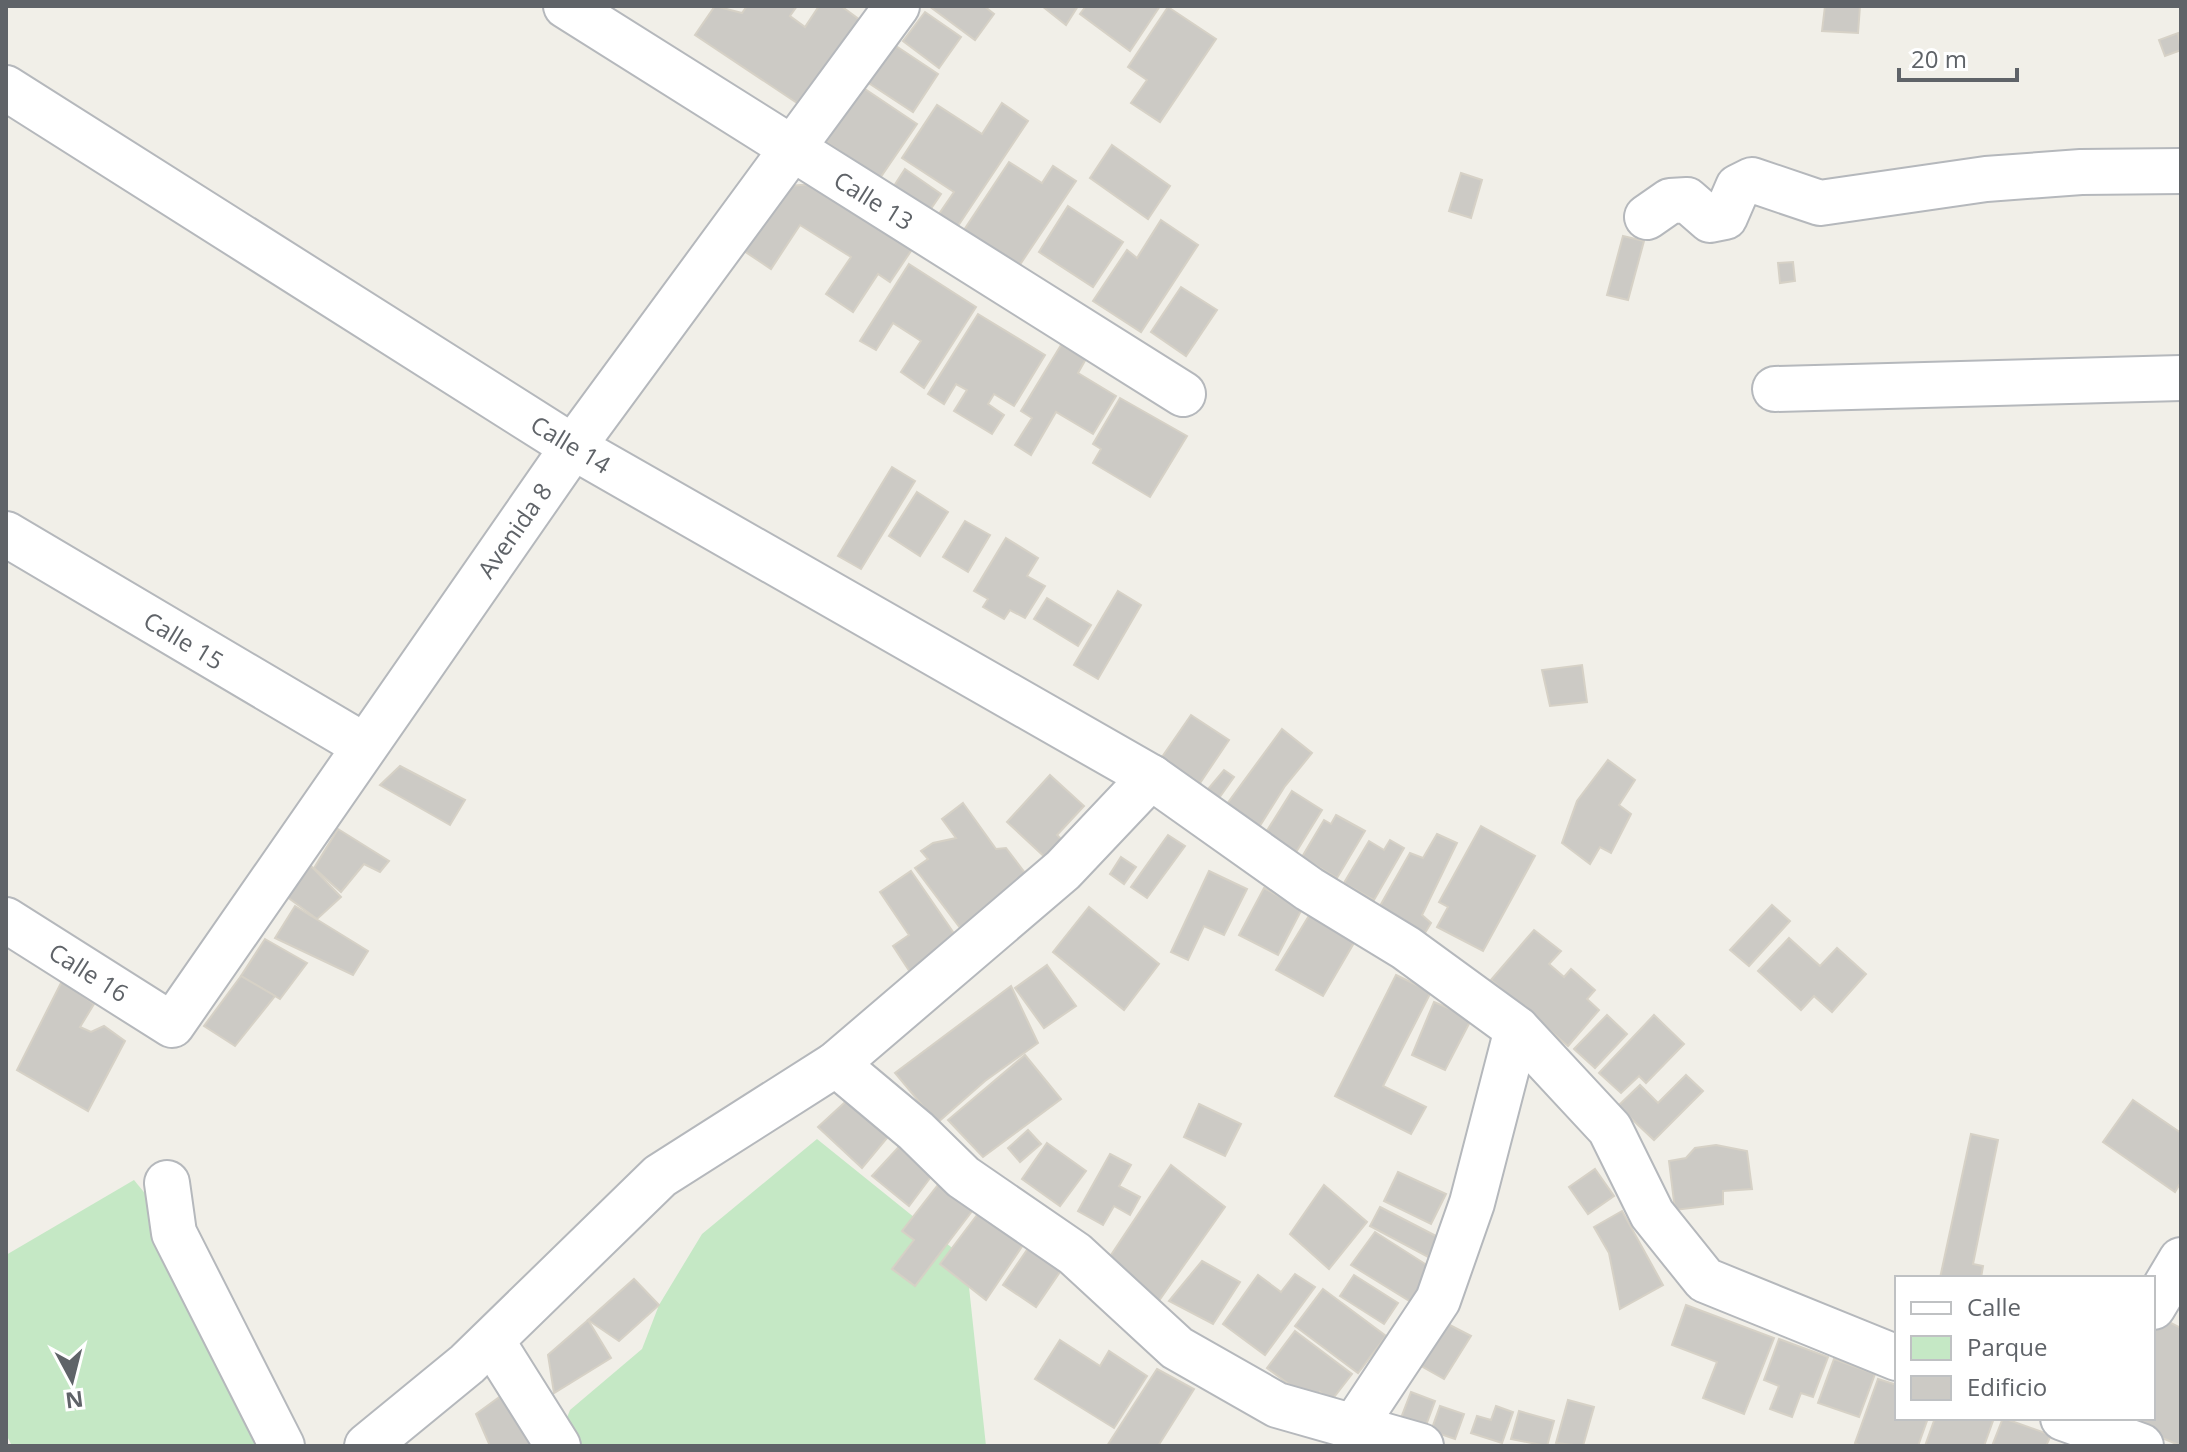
<svg xmlns="http://www.w3.org/2000/svg" width="2187" height="1452" viewBox="0 0 2187 1452" font-family="'Open Sans',sans-serif">
  <style>
    .green { fill: #c5e8c5 }
    .building { fill: #cccac5; stroke: #d6d1c6; stroke-width: 2 }
    .lines { fill: none; stroke-linecap: round; stroke-linejoin: round }
    .minor-casing { stroke: #b5b8bc; stroke-width: 48 }
    .minor { stroke: #fff; stroke-width: 44 }
    .labels { text-anchor: middle; dominant-baseline: central; stroke-width: 8; stroke-linejoin: round; paint-order: stroke }
    .street-label { font-size: 24px; fill: #5f6368; stroke: #fff }
  </style>
  <rect width="100%" height="100%" fill="#f1efe8"/>
  <g class="green">
    <path d="M817,1139L966,1259L986,1446H556L570,1410L642,1349L659,1305L702,1234Z"/>
    <path d="M134,1180L161,1213L260,1446H12L6,1434V1255Z"/>
  </g>
  <g class="building">
    <path d="M715,6L742,13L747,6H797L790,16L805,27L819,6H841L860,20L797,103L695,35Z"/>
    <path d="M929,6H984L994,14L975,40Z"/>
    <path d="M1042,6H1078L1066,25Z"/>
    <path d="M1086,6H1160L1130,51L1080,14Z"/>
    <path d="M1825,6H1860L1858,33L1822,31Z"/>
    <path d="M1168,7L1216,39L1160,122L1131,103L1147,80L1128,67Z"/>
    <path d="M925,12L961,37L939,68L903,41Z"/>
    <path d="M2178,33L2181,50L2165,56L2159,40Z"/>
    <path d="M890,42L938,74L913,112L864,80Z"/>
    <path d="M859,85L917,124L880,178L822,139Z"/>
    <path d="M1002,103L1028,121L958,226L939,214L954,192L902,158L937,105L982,134Z"/>
    <path d="M1112,145L1170,186L1148,219L1090,178Z"/>
    <path d="M1009,162L1042,183L1053,166L1076,181L1019,266L964,230Z"/>
    <path d="M905,169L941,194L930,210L894,186Z"/>
    <path d="M1461,173L1482,180L1471,218L1449,211Z"/>
    <path d="M814,184L913,248L890,282L878,274L853,312L826,294L851,257L800,225L771,269L744,251L788,186Z"/>
    <path d="M1068,206L1123,242L1093,287L1039,252Z"/>
    <path d="M1161,220L1198,245L1141,332L1093,301L1127,250L1137,258Z"/>
    <path d="M1623,236L1644,241L1628,300L1607,295Z"/>
    <path d="M1793,262L1795,281L1780,283L1778,263Z"/>
    <path d="M909,264L976,307L924,388L901,372L921,341L893,323L876,350L860,341Z"/>
    <path d="M1181,287L1217,310L1186,356L1151,332Z"/>
    <path d="M978,314L1045,355L1014,406L994,394L988,404L1004,415L992,434L954,411L967,390L956,384L944,404L928,394Z"/>
    <path d="M1061,345L1086,359L1078,373L1116,396L1093,434L1056,412L1031,455L1015,445L1032,418L1021,411Z"/>
    <path d="M1120,398L1187,436L1150,497L1093,463L1101,449L1093,444Z"/>
    <path d="M892,467L915,481L861,569L838,556Z"/>
    <path d="M917,492L948,512L920,556L889,536Z"/>
    <path d="M965,521L990,535L968,572L943,557Z"/>
    <path d="M1006,538L1038,558L1027,576L1045,586L1025,618L1010,610L1004,619L983,607L988,599L974,591Z"/>
    <path d="M1118,591L1141,605L1098,679L1074,665Z"/>
    <path d="M1047,598L1091,625L1078,646L1034,619Z"/>
    <path d="M1582,665L1587,702L1550,706L1542,670Z"/>
    <path d="M1191,715L1229,740L1200,783L1162,757Z"/>
    <path d="M1282,729L1312,753L1285,786L1256,832L1224,808Z"/>
    <path d="M1608,760L1635,780L1619,805L1631,814L1611,853L1600,847L1590,864L1562,843L1577,801Z"/>
    <path d="M400,766L465,800L450,825L380,785Z"/>
    <path d="M1224,770L1234,777L1219,798L1208,789Z"/>
    <path d="M1050,775L1084,806L1057,835L1064,842L1048,860L1007,822Z"/>
    <path d="M1292,791L1322,810L1293,857L1263,837Z"/>
    <path d="M963,803L996,849L1006,848L1035,886L967,937L915,868L928,859L921,851L933,843L956,838L942,819Z"/>
    <path d="M1336,815L1365,831L1337,878L1302,857L1324,820L1331,824Z"/>
    <path d="M1481,826L1535,856L1483,951L1437,927L1448,907L1439,902Z"/>
    <path d="M338,829L389,861L380,872L364,864L341,892L314,868Z"/>
    <path d="M1437,834L1457,843L1422,915L1431,923L1425,933L1380,906L1410,853L1423,858Z"/>
    <path d="M1168,835L1185,846L1147,898L1131,887Z"/>
    <path d="M1390,840L1404,848L1374,900L1344,883L1369,841L1384,850Z"/>
    <path d="M1121,857L1136,867L1124,884L1110,874Z"/>
    <path d="M311,866L341,897L317,919L286,896Z"/>
    <path d="M911,871L962,945L914,978L893,946L909,935L880,892Z"/>
    <path d="M1209,871L1247,889L1224,935L1204,926L1188,960L1171,952Z"/>
    <path d="M1264,888L1302,909L1278,955L1239,935Z"/>
    <path d="M1772,905L1790,921L1749,966L1730,950Z"/>
    <path d="M295,906L368,951L353,975L275,938Z"/>
    <path d="M1089,907L1159,964L1124,1010L1053,952Z"/>
    <path d="M1313,909L1358,936L1323,996L1276,970Z"/>
    <path d="M1534,930L1561,951L1549,964L1564,977L1571,969L1595,990L1587,999L1599,1010L1568,1046L1491,980Z"/>
    <path d="M1789,938L1820,966L1837,948L1866,974L1832,1012L1814,996L1801,1010L1758,971Z"/>
    <path d="M265,939L307,963L280,999L241,976Z"/>
    <path d="M1047,965L1076,1006L1044,1028L1015,988Z"/>
    <path d="M1396,975L1431,992L1383,1086L1426,1107L1411,1134L1335,1096Z"/>
    <path d="M241,976L275,996L235,1046L204,1026Z"/>
    <path d="M62,981L94,1004L80,1027L91,1032L104,1026L125,1041L88,1111L17,1070Z"/>
    <path d="M1011,986L1038,1043L985,1081L937,1123L895,1073Z"/>
    <path d="M1434,1002L1472,1018L1445,1070L1412,1055Z"/>
    <path d="M1607,1015L1627,1034L1595,1068L1574,1049Z"/>
    <path d="M1654,1015L1684,1044L1646,1083L1639,1076L1621,1093L1599,1073Z"/>
    <path d="M1025,1055L1061,1099L983,1157L948,1120Z"/>
    <path d="M1686,1075L1703,1091L1654,1140L1618,1106L1640,1085L1658,1103Z"/>
    <path d="M856,1092L896,1127L862,1168L818,1127Z"/>
    <path d="M2133,1100L2181,1133V1182L2175,1192L2103,1142Z"/>
    <path d="M1199,1104L1241,1124L1225,1156L1184,1137Z"/>
    <path d="M1028,1130L1041,1144L1020,1162L1008,1148Z"/>
    <path d="M1971,1134L1998,1140L1973,1264L1983,1266L1981,1278H1940Z"/>
    <path d="M906,1139L939,1166L909,1206L872,1176Z"/>
    <path d="M1047,1143L1086,1171L1060,1206L1022,1179Z"/>
    <path d="M1716,1145L1747,1151L1752,1189L1723,1191V1204L1675,1210L1669,1161L1686,1158L1695,1148Z"/>
    <path d="M1110,1154L1131,1165L1119,1186L1140,1197L1130,1215L1114,1206L1103,1225L1078,1211Z"/>
    <path d="M1171,1165L1225,1207L1158,1302L1105,1264Z"/>
    <path d="M1595,1169L1614,1196L1588,1214L1569,1187Z"/>
    <path d="M1398,1172L1446,1194L1431,1224L1384,1201Z"/>
    <path d="M945,1176L979,1202L915,1286L892,1269L914,1240L902,1231Z"/>
    <path d="M1324,1185L1367,1222L1329,1269L1290,1234Z"/>
    <path d="M1380,1207L1438,1237L1428,1257L1370,1226Z"/>
    <path d="M980,1211L1025,1242L986,1300L940,1264Z"/>
    <path d="M1622,1211L1663,1285L1620,1309L1609,1253L1594,1227Z"/>
    <path d="M1375,1232L1433,1269L1416,1305L1351,1265Z"/>
    <path d="M1029,1247L1062,1269L1036,1307L1003,1285Z"/>
    <path d="M1202,1261L1240,1282L1213,1324L1169,1301Z"/>
    <path d="M1295,1274L1315,1287L1265,1355L1223,1324L1258,1275L1281,1292Z"/>
    <path d="M1354,1275L1398,1303L1384,1324L1340,1296Z"/>
    <path d="M634,1279L659,1305L619,1341L588,1320Z"/>
    <path d="M1323,1289L1386,1336L1358,1373L1295,1326Z"/>
    <path d="M1686,1305L1774,1338L1744,1414L1703,1398L1717,1362L1672,1345Z"/>
    <path d="M2159,1317L2181,1328V1446L2115,1418H2153V1329Z"/>
    <path d="M588,1320L611,1358L554,1393L548,1355Z"/>
    <path d="M1440,1320L1471,1336L1444,1379L1416,1363Z"/>
    <path d="M1295,1331L1352,1374L1331,1401L1320,1392L1313,1402L1267,1368Z"/>
    <path d="M1779,1339L1828,1357L1813,1397L1801,1393L1792,1417L1770,1409L1779,1386L1764,1380Z"/>
    <path d="M1060,1340L1100,1366L1109,1351L1147,1376L1114,1428L1035,1379Z"/>
    <path d="M1834,1359L1875,1374L1859,1417L1818,1403Z"/>
    <path d="M1157,1369L1194,1389L1158,1446H1107Z"/>
    <path d="M1878,1379L1897,1385V1418H1928L1918,1446H1861L1855,1443Z"/>
    <path d="M513,1387L544,1446H490L476,1414Z"/>
    <path d="M1411,1392L1435,1401L1425,1428L1401,1418Z"/>
    <path d="M1568,1400L1594,1407L1583,1446L1556,1443Z"/>
    <path d="M1440,1406L1464,1414L1455,1439L1431,1431Z"/>
    <path d="M1496,1406L1513,1412L1502,1443L1471,1433L1477,1416L1491,1420Z"/>
    <path d="M1519,1411L1554,1421L1547,1446L1511,1439Z"/>
    <path d="M1935,1418H1994L1984,1446H1925Z"/>
    <path d="M2003,1418L2051,1435L2046,1446H1992Z"/>
  </g>
  <g class="lines">
    <g class="minor-casing">
      <g id="minor">
        <path d="M566,6L1183,394"/>
        <path d="M6,88L573,447L1151,777L1309,889L1406,948L1517,1029L1610,1129L1652,1214L1705,1280L1897,1358"/>
        <path d="M1647,217L1670,201L1687,200L1710,220L1725,217L1738,187L1752,180L1820,203L1986,179L2081,172L2181,171"/>
        <path d="M1775,389L2181,378"/>
        <path d="M6,534L363,745"/>
        <path d="M6,920L172,1025L573,447L897,6"/>
        <path d="M836,1064L916,1131L963,1177L1075,1254L1177,1348L1277,1405L1421,1446"/>
        <path d="M167,1183L174,1233L282,1446"/>
        <path d="M2153,1307L2181,1260"/>
        <path d="M492,1341L558,1446"/>
        <path d="M2063,1418L2141,1446"/>
        <path d="M1353,1428L1438,1300L1472,1203L1517,1029"/>
        <path d="M367,1446L467,1364L660,1176L836,1064L1063,870L1151,777"/>
      </g>
    </g>
    <use href="#minor" class="minor"/>
  </g>
  <g class="labels">
    <g class="street-label">
      <text transform="translate(874 200) rotate(32)">Calle 13</text>
      <text transform="translate(571 444) rotate(31)">Calle 14</text>
      <text transform="translate(514 530) rotate(-55)">Avenida 8</text>
      <text transform="translate(184 640) rotate(31)">Calle 15</text>
      <text transform="translate(89 972) rotate(32)">Calle 16</text>
    </g>
  </g>
  <rect width="2187" height="1452" fill="none" stroke="#5f6368" stroke-width="16"/>
  <rect x="1895" y="1276" width="260" height="144" fill="#ffffff" stroke="#bfc1c3" stroke-width="2"/>
  <rect x="1911" y="1302" width="40" height="12" fill="#ffffff" stroke="#bfc1c3" stroke-width="2"/>
  <text x="1967" y="1316" font-size="24" fill="#5f6368">Calle</text>
  <rect x="1911" y="1336" width="40" height="24" fill="#c5e8c5" stroke="#bfc1c3" stroke-width="2"/>
  <text x="1967" y="1356" font-size="24" fill="#5f6368">Parque</text>
  <rect x="1911" y="1376" width="40" height="24" fill="#cccac5" stroke="#bfc1c3" stroke-width="2"/>
  <text x="1967" y="1396" font-size="24" fill="#5f6368">Edificio</text>
  <g transform="translate(72 1380) rotate(173)" stroke="#ffffff" stroke-width="6" paint-order="stroke">
  <path d="M0-6L14 30L0 20L-14 30Z" fill="#5f6368"/>
  <text y="-12" font-size="22" font-weight="bold" text-anchor="middle" fill="#5f6368">N</text>
  </g>
  <path d="M1899 68v12h118v-12" fill="none" stroke="#5f6368" stroke-width="4"/>
  <text x="1911" y="68" font-size="24" fill="#5f6368" stroke="#ffffff" stroke-width="6" paint-order="stroke">20 m</text>
</svg>
